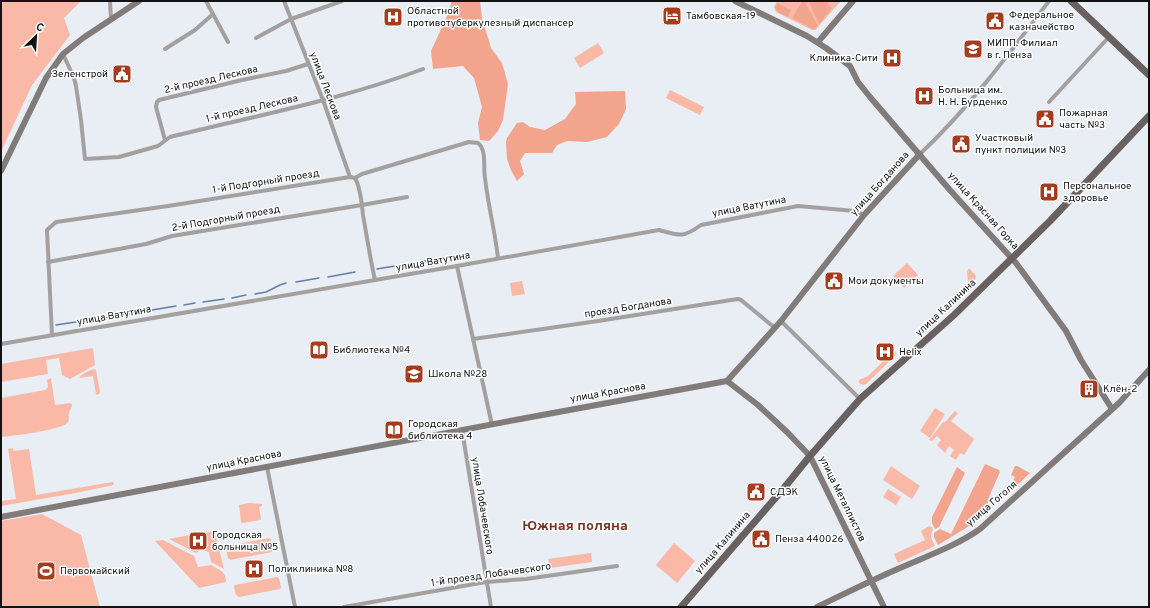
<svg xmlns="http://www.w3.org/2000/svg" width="1150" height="608" viewBox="0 0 1150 608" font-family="Overpass,sans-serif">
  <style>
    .green { fill: #fab9a7 }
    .forest { fill: #f3a48d }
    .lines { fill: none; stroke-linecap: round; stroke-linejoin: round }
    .stream { stroke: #627ea9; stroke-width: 1.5 }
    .street { stroke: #a4a09f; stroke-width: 4 }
    .secondary { stroke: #817b7a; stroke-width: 6 }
    .primary { stroke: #68615f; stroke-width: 7 }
    .labels { text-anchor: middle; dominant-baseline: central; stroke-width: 3; stroke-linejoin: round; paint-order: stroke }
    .poi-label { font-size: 10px; fill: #111214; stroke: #fff; text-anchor: start }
    .street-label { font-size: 10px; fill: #111214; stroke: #fff }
    .district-label { font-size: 14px; font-weight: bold; fill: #773420; stroke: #fff }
  </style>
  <rect width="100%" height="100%" fill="#e9edf4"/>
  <g class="green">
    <path d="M1,1H81L64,18L70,35L32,85L1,152Z"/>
    <path d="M777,1H841L817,28L816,30H812L776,12L774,7Z"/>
    <path d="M598,43L604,53L580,68L574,58Z"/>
    <path d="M670,90L704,107L700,115L666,98Z"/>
    <path d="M907,263L918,275L904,288L893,276Z"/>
    <path d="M968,269H970L976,276L975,280L944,310L941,308L968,282L967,272Z"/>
    <path d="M522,281L525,294L512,296L510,283Z"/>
    <path d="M93,348L95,365L70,379L62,375L59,358L46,360L48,374L1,382V364Z"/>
    <path d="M894,351L897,354L866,384L863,385L859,383V380L868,376Z"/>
    <path d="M94,369L96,370L100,393L97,395L96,394L93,376L79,378C82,373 89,371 94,369Z"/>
    <path d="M51,378L55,405L70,403L72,404C72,409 70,409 69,413C68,416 70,419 68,422C64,430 12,436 1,437V398L45,390L48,387L47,380Z"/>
    <path d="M935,408L945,414L930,438L920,431Z"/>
    <path d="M955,411L958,413L951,421L974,439L964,455L960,453L956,460L950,456L954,450L949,446L945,453L937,445L941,440L937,436L932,441L929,440L943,422H945Z"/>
    <path d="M13,448V451L29,449L36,495L113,482L114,485L70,494L1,506V501L16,499L8,449Z"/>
    <path d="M891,466L920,486L912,499L883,480Z"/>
    <path d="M888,489L901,497L896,505L883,497Z"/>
    <path d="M249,503L262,504V506L259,507L261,519L260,520L242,523L241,522L239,505Z"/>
    <path d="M42,514L81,535L100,607H1V521Z"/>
    <path d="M929,526L932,527L933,530C929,536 932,540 935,546L898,563L894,554L925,540L921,531Z"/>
    <path d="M214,531L215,532L224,569L211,562L209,552L203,550L200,534Z"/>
    <path d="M195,534L199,551L196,553L169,539Z"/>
    <path d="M269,538L271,540L272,552L230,560L228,558L226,548L227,546Z"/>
    <path d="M163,540L194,556L198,567L211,565C219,570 226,571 226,582L199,588L155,541Z"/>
    <path d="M674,543L695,561L677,583L656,565Z"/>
    <path d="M591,553L592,562L550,568L548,559Z"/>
    <path d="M277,577L279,578L281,587L280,589L239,597L236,595L234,587L235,585Z"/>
  </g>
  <g class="forest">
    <path d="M452,1H480L482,18L491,48L502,63L508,84L503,120L498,131L489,141L480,140L478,123L482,107L474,78L463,66L433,69L431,51L448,14Z"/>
    <path d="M810,1H827L828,5L832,8L819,24L809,2Z"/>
    <path d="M802,2H805L818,26L816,28L813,29L792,18Z"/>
    <path d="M777,3L791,10L788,17L779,13L775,8Z"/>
    <path d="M625,91L626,109L619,124L607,137L587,142L567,141L557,145L552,153H525L520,161L524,174L517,181L511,170L507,159L506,142L507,138L517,123L523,122L530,127L545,130L565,119L576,104L575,92Z"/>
    <path d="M985,464L999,470L1000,472L989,497L985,514L974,523L938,545L934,537V533L940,529L951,534Z"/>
    <path d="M1015,466H1017L1030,473L1010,492L1008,491L1015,477L1011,475Z"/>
    <path d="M957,467L965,473L939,527L935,529L932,523V517Z"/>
  </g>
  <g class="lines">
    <g class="stream">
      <path d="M377,269L449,257"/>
      <path d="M328,277L355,272"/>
      <path d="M296,282L319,278"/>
      <path d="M255,294L266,292L280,285L286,283"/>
      <path d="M232,298L246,295"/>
      <path d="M203,302L224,299"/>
      <path d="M184,305L195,303"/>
      <path d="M122,315L176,306"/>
      <path d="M101,318L116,316"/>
      <path d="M56,325L95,319"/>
    </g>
    <g class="street">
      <path d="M110,1L111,19"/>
      <path d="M206,1L228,42"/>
      <path d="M284,1L323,100L350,177"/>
      <path d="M256,38L291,19L342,1"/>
      <path d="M165,49L195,30L213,14"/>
      <path d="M63,54L74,78L76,86L81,120L85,159L119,157L158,146L170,137C254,116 341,100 423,69"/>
      <path d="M1049,102L1109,37"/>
      <path d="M165,140L156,107L157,102L159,100L242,80L286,71L308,64"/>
      <path d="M920,154C968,109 1009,54 1049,1"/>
      <path d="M355,178C360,187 362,204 363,215C367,237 370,258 375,280"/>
      <path d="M48,262L146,244L172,236L362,205L407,197"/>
      <path d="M457,266L492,425"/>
      <path d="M781,321L860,399"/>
      <path d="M52,335L47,230L56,222L168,206L350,177L355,178L362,174L469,142L478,143C487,150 483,168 485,178C488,205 495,231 498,258"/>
      <path d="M473,339L598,321L738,299L741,300L775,328"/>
      <path d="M1,344L457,266L659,230C680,236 683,238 701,225L798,206L855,211L864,215"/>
      <path d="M462,430L491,607"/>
      <path d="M267,467L295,607"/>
      <path d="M344,607L486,582L526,579L617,566"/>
    </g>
    <g class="secondary">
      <path d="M735,1L807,36L826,48L850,66L858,82L870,97L949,189L1016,263L1066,331L1081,360L1112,409"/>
      <path d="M818,42L853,1"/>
      <path d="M1,171L46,78L63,54L83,38L139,1"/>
      <path d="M727,381L781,321L864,215L920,154"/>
      <path d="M727,381L758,405L787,432L810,456L884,607"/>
      <path d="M1,517L515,420L727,381"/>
      <path d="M817,607C844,594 872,580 900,568C927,556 956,546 980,529L1119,403L1149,370"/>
    </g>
    <g class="primary">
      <path d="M1071,1L1149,75"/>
      <path d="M681,607L784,488L810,456L860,399L954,315L1050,221L1149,116"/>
    </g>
  </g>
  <defs>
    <g id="hotel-square" transform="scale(1)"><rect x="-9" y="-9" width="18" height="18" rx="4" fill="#a43c1d" stroke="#fff"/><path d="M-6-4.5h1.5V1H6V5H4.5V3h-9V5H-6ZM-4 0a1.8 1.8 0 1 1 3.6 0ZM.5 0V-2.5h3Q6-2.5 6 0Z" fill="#fff"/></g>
    <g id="hospital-square" transform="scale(1)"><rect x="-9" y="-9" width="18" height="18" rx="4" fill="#a43c1d" stroke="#fff"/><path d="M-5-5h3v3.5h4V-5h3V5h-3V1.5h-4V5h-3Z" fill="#fff"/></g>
    <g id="civic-square" transform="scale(1)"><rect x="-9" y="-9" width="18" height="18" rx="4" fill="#a43c1d" stroke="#fff"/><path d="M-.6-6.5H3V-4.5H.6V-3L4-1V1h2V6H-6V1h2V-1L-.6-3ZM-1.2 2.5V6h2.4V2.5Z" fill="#fff"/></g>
    <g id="university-square" transform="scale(1)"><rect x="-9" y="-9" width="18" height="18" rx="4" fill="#a43c1d" stroke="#fff"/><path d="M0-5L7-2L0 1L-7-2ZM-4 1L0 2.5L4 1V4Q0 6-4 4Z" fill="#fff"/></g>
    <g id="library-square" transform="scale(1)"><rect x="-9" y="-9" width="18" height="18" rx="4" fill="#a43c1d" stroke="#fff"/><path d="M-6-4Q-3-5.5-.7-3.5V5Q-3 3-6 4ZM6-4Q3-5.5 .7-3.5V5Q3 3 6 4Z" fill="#fff"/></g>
    <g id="school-square" transform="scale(1)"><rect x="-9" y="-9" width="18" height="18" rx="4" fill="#a43c1d" stroke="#fff"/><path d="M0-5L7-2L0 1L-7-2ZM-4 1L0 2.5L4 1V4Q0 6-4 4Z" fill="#fff"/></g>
    <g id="building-square" transform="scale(1)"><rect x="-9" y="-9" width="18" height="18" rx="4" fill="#a43c1d" stroke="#fff"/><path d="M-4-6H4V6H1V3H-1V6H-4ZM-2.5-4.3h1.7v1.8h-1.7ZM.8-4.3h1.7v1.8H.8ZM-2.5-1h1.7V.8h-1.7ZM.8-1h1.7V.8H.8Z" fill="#fff"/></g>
    <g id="stadium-square" transform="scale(1)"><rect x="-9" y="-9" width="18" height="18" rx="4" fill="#a43c1d" stroke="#fff"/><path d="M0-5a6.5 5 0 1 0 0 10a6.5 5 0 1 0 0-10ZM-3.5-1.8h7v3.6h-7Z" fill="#fff"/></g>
  </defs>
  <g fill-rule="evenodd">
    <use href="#hotel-square" x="672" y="16"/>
    <use href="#hospital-square" x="393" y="17"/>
    <use href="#civic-square" x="995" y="21"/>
    <use href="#university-square" x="973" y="49"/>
    <use href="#hospital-square" x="892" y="58"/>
    <use href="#civic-square" x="122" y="74"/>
    <use href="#hospital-square" x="924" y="96"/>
    <use href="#civic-square" x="1045" y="119"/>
    <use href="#civic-square" x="961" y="144"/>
    <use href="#hospital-square" x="1049" y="192"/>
    <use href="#civic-square" x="834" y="281"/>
    <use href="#library-square" x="319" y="350"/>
    <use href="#hospital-square" x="885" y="352"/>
    <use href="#school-square" x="414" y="374"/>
    <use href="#building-square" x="1089" y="389"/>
    <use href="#library-square" x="394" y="430"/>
    <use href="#civic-square" x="756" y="492"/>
    <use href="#civic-square" x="761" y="539"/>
    <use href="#hospital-square" x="198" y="541"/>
    <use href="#hospital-square" x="254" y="569"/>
    <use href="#stadium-square" x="46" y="571"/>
  </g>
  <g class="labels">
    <g class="poi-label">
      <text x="407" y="11">Областной<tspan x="407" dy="12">противотуберкулезный диспансер</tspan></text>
      <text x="1009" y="15">Федеральное<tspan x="1009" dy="12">казначейство</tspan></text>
      <text x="686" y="16">Тамбовская-19</text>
      <text x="987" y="43">МИПП. Филиал<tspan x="987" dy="12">в г. Пенза</tspan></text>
      <text x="878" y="58" text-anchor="end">Клиника-Сити</text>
      <text x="108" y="74" text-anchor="end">Зеленстрой</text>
      <text x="938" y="90">Больница им.<tspan x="938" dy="12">Н. Н. Бурденко</tspan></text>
      <text x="1059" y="113">Пожарная<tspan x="1059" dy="12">часть №3</tspan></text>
      <text x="975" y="138">Участковый<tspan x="975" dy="12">пункт полиции №3</tspan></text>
      <text x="1063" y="186">Персональное<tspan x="1063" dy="12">здоровье</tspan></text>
      <text x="848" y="281">Мои документы</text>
      <text x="333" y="350">Библиотека №4</text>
      <text x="899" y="352">Helix</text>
      <text x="428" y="374">Школа №28</text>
      <text x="1103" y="389">Клён-2</text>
      <text x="408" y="424">Городская<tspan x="408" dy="12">библиотека 4</tspan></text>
      <text x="770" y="492">СДЭК</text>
      <text x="212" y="535">Городская<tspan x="212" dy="12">больница №5</tspan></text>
      <text x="775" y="539">Пенза 440026</text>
      <text x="268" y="569">Поликлиника №8</text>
      <text x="60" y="571">Первомайский</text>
    </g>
    <g class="street-label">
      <text transform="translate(211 80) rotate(-13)">2-й проезд Лескова</text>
      <text transform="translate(325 86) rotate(69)">улица Лескова</text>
      <text transform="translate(252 109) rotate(-13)">1-й проезд Лескова</text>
      <text transform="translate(266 182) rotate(-9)">1-й Подгорный проезд</text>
      <text transform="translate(880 184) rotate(-48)">улица Богданова</text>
      <text transform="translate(749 207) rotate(-11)">улица Ватутина</text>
      <text transform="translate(983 211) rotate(48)">улица Красная Горка</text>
      <text transform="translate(226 219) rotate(-10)">2-й Подгорный проезд</text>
      <text transform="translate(433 262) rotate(-10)">улица Ватутина</text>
      <text transform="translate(628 308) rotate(-9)">проезд Богданова</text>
      <text transform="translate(946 308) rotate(-43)">улица Калинина</text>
      <text transform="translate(114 316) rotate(-10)">улица Ватутина</text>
      <text transform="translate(608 393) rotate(-10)">улица Краснова</text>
      <text transform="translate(244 461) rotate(-11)">улица Краснова</text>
      <text transform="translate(842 499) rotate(64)">улица Металлистов</text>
      <text transform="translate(992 504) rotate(-41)">улица Гоголя</text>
      <text transform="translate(482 506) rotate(81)">улица Лобачевского</text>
      <text transform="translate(723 543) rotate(-49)">улица Калинина</text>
      <text transform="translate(491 575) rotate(-8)">1-й проезд Лобачевского</text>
    </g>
    <g class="district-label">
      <text x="575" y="526">Южная поляна</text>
    </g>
  </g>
  <rect width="1150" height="608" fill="none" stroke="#111214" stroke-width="4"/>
  <g transform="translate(36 36) rotate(25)" stroke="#ffffff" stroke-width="3" paint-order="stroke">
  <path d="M0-3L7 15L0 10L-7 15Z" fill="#111214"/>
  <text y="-6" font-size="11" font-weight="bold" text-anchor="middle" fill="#111214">С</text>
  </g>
</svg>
